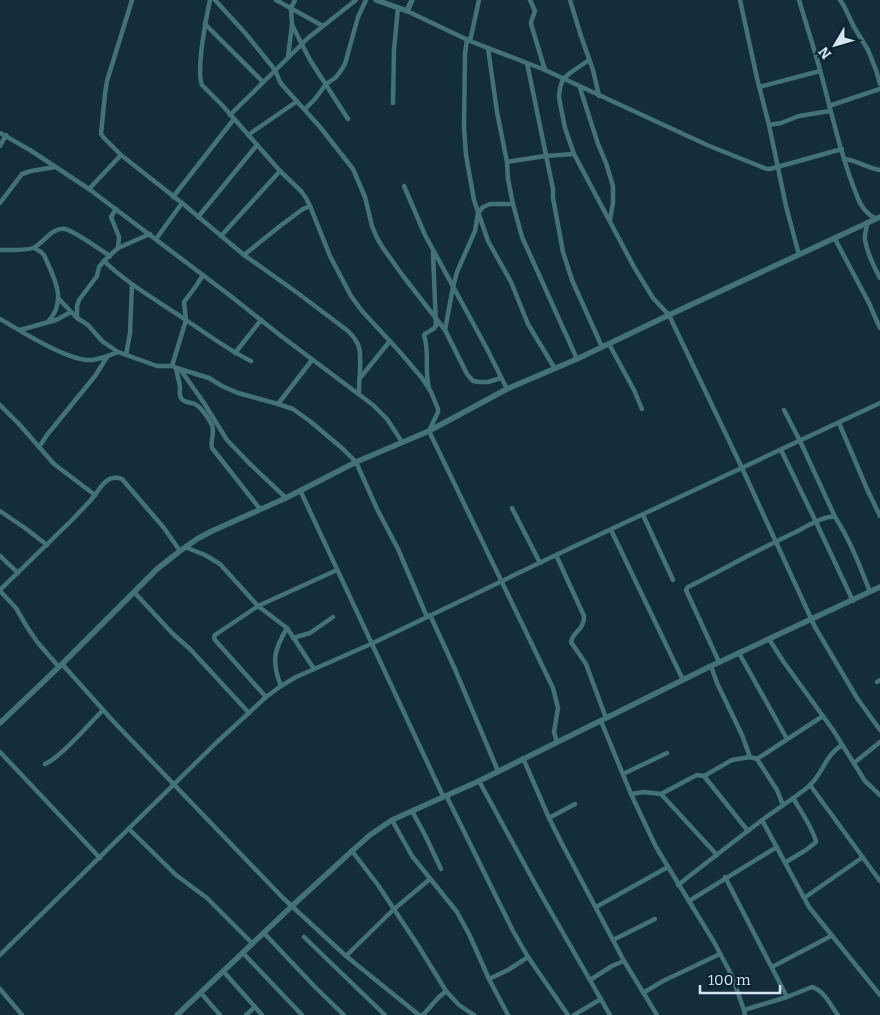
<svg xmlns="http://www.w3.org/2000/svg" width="880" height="1015" viewBox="0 0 880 1015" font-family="Bitter,serif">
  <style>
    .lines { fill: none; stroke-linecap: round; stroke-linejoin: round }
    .minor { stroke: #437279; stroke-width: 4.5 }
    .tertiary { stroke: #437279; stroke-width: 5.5 }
  </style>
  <rect width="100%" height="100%" fill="#142d3c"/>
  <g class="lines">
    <g class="minor">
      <path d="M132,0L107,81L105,94L101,134L104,138L121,155L182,203L244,255L299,294L348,331C363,346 360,353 360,373C359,380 359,386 359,393"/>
      <path d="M210,0C206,18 196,70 202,85L222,105L280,171L301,191L306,198L310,206L330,256L351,296L362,311L399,351L422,378L431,392L438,409V412L429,431L553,688L558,708L554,732L557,742"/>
      <path d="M215,0L246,34L275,70L280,82L284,87L320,127L353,169L365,197L372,226L377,238L383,248L403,276L445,330"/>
      <path d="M276,0L323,26"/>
      <path d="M530,0L535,11L531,22V24L545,70"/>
      <path d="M570,0L581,36L593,70L599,96"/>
      <path d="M740,0L757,78L769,125L786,206L799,255"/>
      <path d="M799,0C807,27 816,54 823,81C833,119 842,159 857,196C860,205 867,214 876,219"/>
      <path d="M840,0L844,6L854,27L868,50L876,70L880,84"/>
      <path d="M407,11L470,41L545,70L707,145L767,169H770L842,149"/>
      <path d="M205,24L263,82"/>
      <path d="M292,25L310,60L348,119"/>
      <path d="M467,39L465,54L464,127L466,155L474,200L488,241L511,282L528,324L555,369"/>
      <path d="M470,41L479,0"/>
      <path d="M488,48L497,112L507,162L508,179L513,204L522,237L577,359"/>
      <path d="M288,57L292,25L291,8L295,0"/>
      <path d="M589,60L570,73L563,79L560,88L559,96L560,103L565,128L574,154L634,267L653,298L669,315L742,468L815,627L857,698L880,730"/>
      <path d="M527,63L553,189V198L563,252L572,280L602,347"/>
      <path d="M759,87L820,71"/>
      <path d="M580,88L598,144L606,163L613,186V203L610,220"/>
      <path d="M393,103L394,50L398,8"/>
      <path d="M829,106L880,89"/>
      <path d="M305,109L315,99L326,84L335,78L340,72L345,64L358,17L366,0"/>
      <path d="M230,115L308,38L356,0"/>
      <path d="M769,125L781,123L799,116L830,111"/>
      <path d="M0,133L30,150L89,189L228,294L281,336L373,405L387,419L402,442"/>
      <path d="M248,135L296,102"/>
      <path d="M0,146L6,135"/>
      <path d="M844,159C857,160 867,168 880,170"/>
      <path d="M507,162L545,156L574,154"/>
      <path d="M404,186L425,235L486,347L507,389"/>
      <path d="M89,189L121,155"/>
      <path d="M173,197L234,119"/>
      <path d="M0,203L22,174L31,171L55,167"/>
      <path d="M116,209L111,217L119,237L118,248"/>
      <path d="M198,217L257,145"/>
      <path d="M867,224C867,229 864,234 865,240C867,252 874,267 880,278"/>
      <path d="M221,236L280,171"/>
      <path d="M156,239L182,203"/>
      <path d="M835,239L869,303L875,317L880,328"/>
      <path d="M34,248L41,252L44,255C54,278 68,300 48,322"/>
      <path d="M0,250C9,250 29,251 35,247C45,241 53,227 65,229C75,231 100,250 110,256"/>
      <path d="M244,255L280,226L303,209L310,206"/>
      <path d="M104,261C129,285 158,301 186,320C207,334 228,350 251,361"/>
      <path d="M59,299L77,318L88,325L102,341L118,352L157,366H172L180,369L204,403L227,440L249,463L286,498"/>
      <path d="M77,317V306L79,300L97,276L99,267L104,261L118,248L150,234"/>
      <path d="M0,319C21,331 69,362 92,360C101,359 110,355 118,352"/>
      <path d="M20,330L56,320L71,312"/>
      <path d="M609,344L634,390L642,409"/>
      <path d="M235,353L261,320"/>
      <path d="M126,355L130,333L132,285"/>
      <path d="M172,366L186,320L184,302L196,286L203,275"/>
      <path d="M176,368C177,374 179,380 180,387C180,391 179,395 181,398C184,403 190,402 195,404C201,407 209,419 212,425C215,433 210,441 212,448L260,509"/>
      <path d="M180,369L209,378L222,386L238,393L278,404L293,409L311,422L343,449L356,462L377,509L398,549L427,617"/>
      <path d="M360,378L390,341"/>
      <path d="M501,378L488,382H479L473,381L467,374L445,330L453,287L457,272L475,231L478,213L483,207L490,204H513"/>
      <path d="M429,388C424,369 430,353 424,335C427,331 433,331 436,326L433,253"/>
      <path d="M278,404L312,360"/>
      <path d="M0,405L19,424L54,464L95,495L90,501L72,520L0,590"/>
      <path d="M784,410L800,441L835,517"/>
      <path d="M839,423L867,489L880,516"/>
      <path d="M39,447L47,435L95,376L107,357"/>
      <path d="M781,450L816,522L853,601"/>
      <path d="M300,490L443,796"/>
      <path d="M95,495C102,485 108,474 122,479L164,528L180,551"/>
      <path d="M512,508L540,563"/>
      <path d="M0,511L25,528L47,545"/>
      <path d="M643,515L673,580"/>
      <path d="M611,530L683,680"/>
      <path d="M185,547L205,555L220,564L258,606L287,628L314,669"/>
      <path d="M556,555L584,616C584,631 573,631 571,642L586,664L606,718"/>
      <path d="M0,556L18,573"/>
      <path d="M0,591L16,608L27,627L38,643L59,667"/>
      <path d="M134,592L173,634L190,649L249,713"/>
      <path d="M430,615L454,667L498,771"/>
      <path d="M293,638L310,633L333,617"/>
      <path d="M769,639L783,661L833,730L865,781L880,795"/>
      <path d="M739,653L787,739"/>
      <path d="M719,662L686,590L688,587C724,569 759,549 796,532C805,527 825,515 835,517C850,540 860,566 870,592"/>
      <path d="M62,664L113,721L283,898L346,956L419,1015"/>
      <path d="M711,666L717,683L742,735L750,757"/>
      <path d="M877,682L880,680"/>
      <path d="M281,686C271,661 274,650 287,628"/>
      <path d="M266,697L215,640L214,637L215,635L258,606L337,570"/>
      <path d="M601,721L631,794L656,847L714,942L732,976L744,1010"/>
      <path d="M0,752L100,858"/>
      <path d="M523,758L549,818L561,842L624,961L657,1015"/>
      <path d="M757,759L777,790L783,805"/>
      <path d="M854,763L880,742"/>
      <path d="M45,764C61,757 89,724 103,710"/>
      <path d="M623,774L667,753"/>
      <path d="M704,776L748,831"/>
      <path d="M479,781L539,891L610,1015"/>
      <path d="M810,785L880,881"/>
      <path d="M631,794L644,792L661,794L717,855"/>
      <path d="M661,794L693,777L697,775L704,776L732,760L750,757L757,759L823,716"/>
      <path d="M446,795L513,931L528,957L568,1015"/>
      <path d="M412,811L425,835L441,869"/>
      <path d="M549,818L575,804"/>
      <path d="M392,820L412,856L457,912L469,934L489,979L508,1015"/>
      <path d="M762,820L809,907L880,995"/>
      <path d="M129,829L176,875L207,898L253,944"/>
      <path d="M352,851L378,885L419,947L446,991L459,1005L474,1015"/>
      <path d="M786,862L806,850L816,842C813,828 800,810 793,798"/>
      <path d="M725,877L787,997"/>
      <path d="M678,885C706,863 733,842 761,821C777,809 793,799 808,787C823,775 824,756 842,745"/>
      <path d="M804,898L863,857"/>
      <path d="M689,901L777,847"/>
      <path d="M596,907L668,867"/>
      <path d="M264,933L315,987L344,1015"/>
      <path d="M304,937L385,1015"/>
      <path d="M613,940L655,919"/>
      <path d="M243,953L302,1015"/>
      <path d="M0,955L216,743L266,697L281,686L296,677L371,644L556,555L880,403"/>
      <path d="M346,956L393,910L430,879"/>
      <path d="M772,967L831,936"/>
      <path d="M223,971L262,1015"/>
      <path d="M489,979L508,970L528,957"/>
      <path d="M590,980L612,966L624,961"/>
      <path d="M0,989L22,1015"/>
      <path d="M201,993L220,1015"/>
      <path d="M643,993L663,981L720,954"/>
      <path d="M246,1015L255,1007"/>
      <path d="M423,1015L438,998L446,991"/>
      <path d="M574,1015L601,999"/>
      <path d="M745,1015L744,1010L787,997L812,987C824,990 831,1006 838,1015"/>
    </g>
    <g class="tertiary">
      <path d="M376,0L407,11L412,0"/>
      <path d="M0,723L62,664L157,569L180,551L197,539L212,531L286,498L356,462L429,431L507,389L577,359L669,315L880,217"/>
      <path d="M177,1015L292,906L352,851L370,835L392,820L479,781L711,666L880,587"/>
    </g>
  </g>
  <g transform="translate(835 45) rotate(232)" stroke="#092332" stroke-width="4" paint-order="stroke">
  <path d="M0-4L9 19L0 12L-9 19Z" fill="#d5e4ee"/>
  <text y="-8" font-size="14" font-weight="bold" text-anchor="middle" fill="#d5e4ee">N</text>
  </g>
  <path d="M700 985v8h80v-8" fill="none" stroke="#d5e4ee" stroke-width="2.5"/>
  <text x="708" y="985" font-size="15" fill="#d5e4ee" stroke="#092332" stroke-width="4" paint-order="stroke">100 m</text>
</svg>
